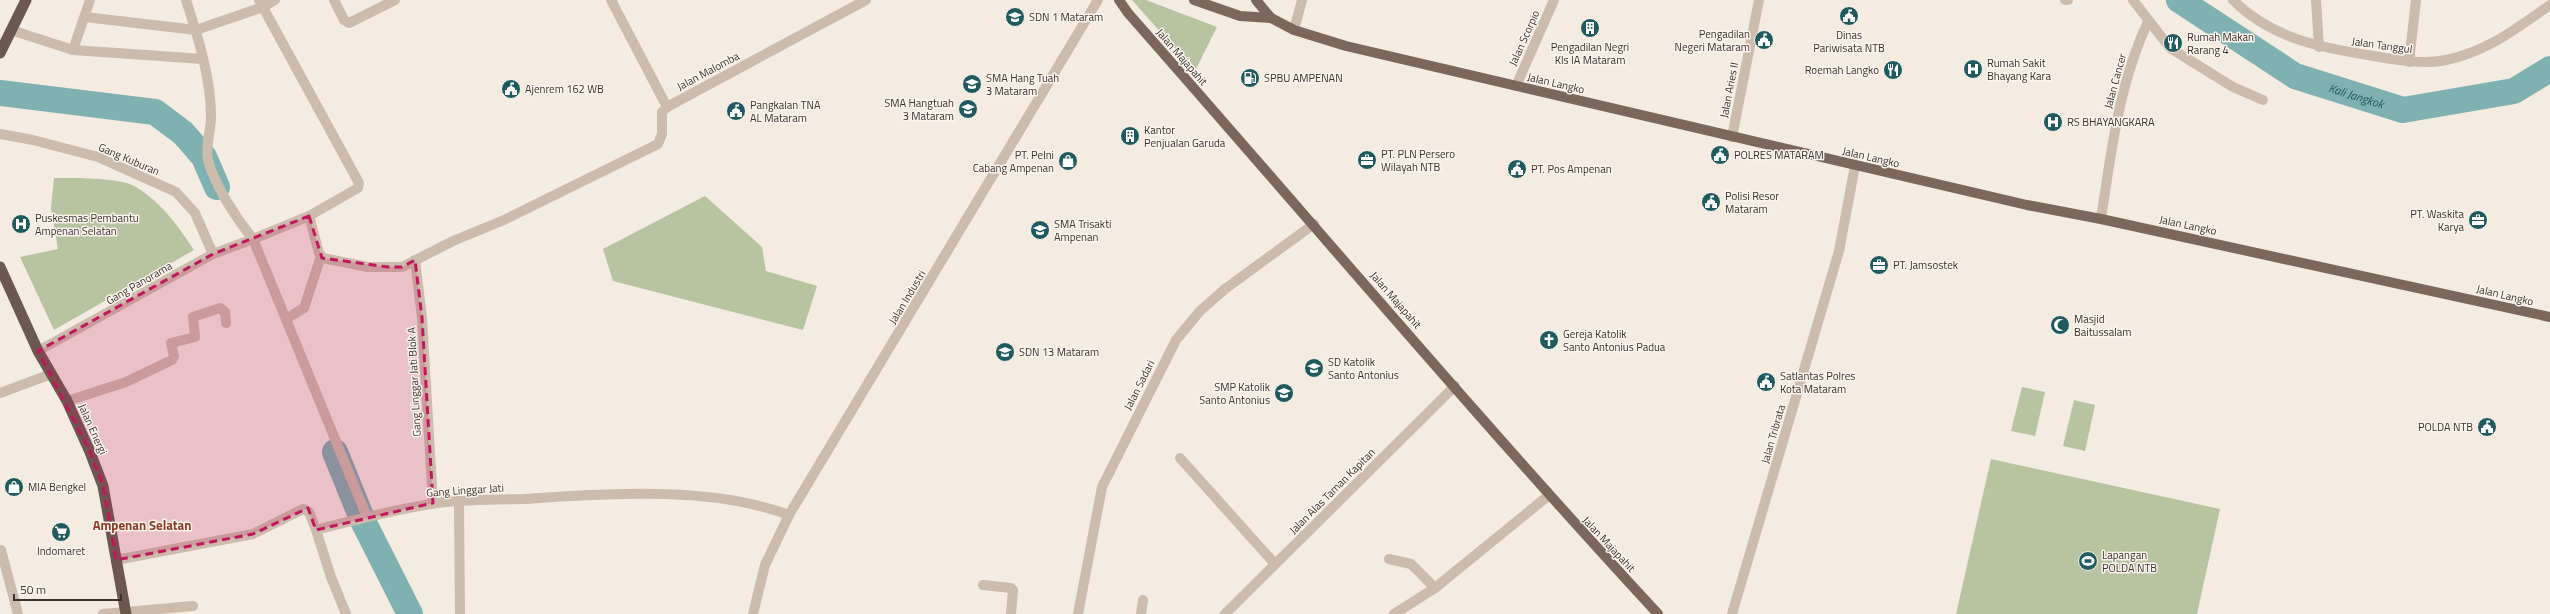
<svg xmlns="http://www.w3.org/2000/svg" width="2550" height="614" viewBox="0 0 2550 614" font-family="'Titillium Web',sans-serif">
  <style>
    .green { fill: #b8c4a0 }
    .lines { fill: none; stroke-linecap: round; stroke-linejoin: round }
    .river { stroke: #7fb0b2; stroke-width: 26 }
    .minor { stroke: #cdbbac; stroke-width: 10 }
    .tertiary { stroke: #cdbbac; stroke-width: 10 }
    .primary { stroke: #7d675c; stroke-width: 10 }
    .trunk { stroke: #6c584f; stroke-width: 11 }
    .marked { fill: #c2185b; fill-opacity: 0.2; stroke: #c2185b; stroke-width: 3; stroke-dasharray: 8 5; stroke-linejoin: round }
    .labels { text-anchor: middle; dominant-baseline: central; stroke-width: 3; stroke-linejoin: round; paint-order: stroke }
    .poi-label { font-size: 11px; fill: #3b302b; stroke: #fbf5ee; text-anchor: start }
    .street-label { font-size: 11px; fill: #3b302b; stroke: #fbf5ee }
    .water-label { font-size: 12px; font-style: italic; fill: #1f5a5e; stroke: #fbf5ee }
    .quarter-label { font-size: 13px; font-weight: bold; fill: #8c3b22; stroke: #fbf5ee }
  </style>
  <rect width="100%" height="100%" fill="#f4ebe1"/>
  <g class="green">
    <path d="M1132,0H1146L1217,27L1195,71Z"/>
    <path d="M54,178C74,178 120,177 136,187C162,203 178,226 194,250L54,330L20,257L58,249L51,208Z"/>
    <path d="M705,196L762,247L766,271L817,286L803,330L613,281L603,249Z"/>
    <path d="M2022,387L2045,392L2035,436L2011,431Z"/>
    <path d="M2074,400L2095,405L2085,451L2063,446Z"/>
    <path d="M1991,459L2220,509L2197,614H1956Z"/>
  </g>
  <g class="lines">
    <g class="river">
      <path id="s1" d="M2179,0L2295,76L2403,110L2514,91L2550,69"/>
      <path d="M0,93L155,112L183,133L204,157L217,187"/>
      <path d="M335,452L363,521L410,614"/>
    </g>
    <g class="minor">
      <path d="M259,0L359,183L358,188L309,216L319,253L323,258L368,267H402L453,241L504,220L658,144L662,134V112L667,107"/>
      <path d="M334,0L344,20L349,23L395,0"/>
      <path d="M611,0L667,107L866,0"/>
      <path d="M2065,0H2068"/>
      <path d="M2133,0L2170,48L2233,87L2263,100"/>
      <path d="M2233,0C2272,39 2322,48 2374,56C2398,60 2423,65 2446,60C2487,52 2517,28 2550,5"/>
      <path d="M2316,0L2319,47"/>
      <path d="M85,17L196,30L263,7L275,0"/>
      <path d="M11,30L73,50L203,59"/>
      <path d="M1294,30L1302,0"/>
      <path d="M73,50L90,0"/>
      <path d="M2409,62L2416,0"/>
      <path d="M1516,86L1554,0"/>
      <path d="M0,134L33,140L98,157L176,192L195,213L213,254"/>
      <path d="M1732,137L1759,0"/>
      <path d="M309,216L253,239L367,517"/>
      <path d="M2101,219C2111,153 2119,83 2148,22"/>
      <path d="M415,260L422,318L433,503"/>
      <path d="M286,319L304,308L321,256"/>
      <path d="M38,351L213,254L253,239C236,218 215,186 208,160C205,147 211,130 211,117C211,78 198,37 186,0"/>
      <path d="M0,393L51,374"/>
      <path d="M67,401L126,382L172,360L174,356L171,343L195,337L193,317L220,308L225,312L226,323"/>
      <path d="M1180,458L1275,564"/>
      <path d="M459,502L460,614"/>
      <path d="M316,530L331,577L346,614"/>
      <path d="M1,550L18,614"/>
      <path d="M1389,559L1411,564L1435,588"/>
      <path d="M116,560L253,534L303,509L309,512L316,530C354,520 392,510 431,504C460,499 492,500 522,499C606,494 709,485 789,515"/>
      <path d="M983,585L1011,588L1013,590L1011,614"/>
      <path d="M103,614L193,606"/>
      <path d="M1078,614L1102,487L1176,340L1200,311L1225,289L1314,224"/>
      <path d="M1141,614L1143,600"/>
      <path d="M1225,614L1455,386"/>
      <path d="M1394,614L1435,588L1548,496"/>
      <path d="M1732,614L1839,251L1855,166"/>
    </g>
    <path class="tertiary" d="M753,614L765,565L789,515L1098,0"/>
    <g class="primary">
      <path d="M1119,0L1128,13C1304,213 1477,418 1658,614"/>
      <path d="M1194,0L1240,16L1271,18L1294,30L1346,46L2027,205L2101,219L2550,317"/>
      <path d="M1256,0L1271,18"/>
    </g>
    <g class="trunk">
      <path d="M0,53L26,0"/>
      <path d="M0,267L38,351L67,401L90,452L103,486L126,614"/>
    </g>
  </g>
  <path class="marked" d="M309,216L322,258L388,267H402L415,260L422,318L433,503L316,530L308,508L253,534L116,560L103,486L90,452L38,351L213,254Z"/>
  <defs>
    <g id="civic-disc" transform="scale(1)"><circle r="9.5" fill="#1f5a5e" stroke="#fbf5ee"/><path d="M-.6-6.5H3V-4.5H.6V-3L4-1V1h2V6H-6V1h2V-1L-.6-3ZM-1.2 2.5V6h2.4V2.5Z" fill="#fff"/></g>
    <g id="school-disc" transform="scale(1)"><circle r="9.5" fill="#1f5a5e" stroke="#fbf5ee"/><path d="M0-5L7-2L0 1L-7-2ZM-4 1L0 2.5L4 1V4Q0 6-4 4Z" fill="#fff"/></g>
    <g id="building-disc" transform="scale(1)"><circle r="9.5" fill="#1f5a5e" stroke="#fbf5ee"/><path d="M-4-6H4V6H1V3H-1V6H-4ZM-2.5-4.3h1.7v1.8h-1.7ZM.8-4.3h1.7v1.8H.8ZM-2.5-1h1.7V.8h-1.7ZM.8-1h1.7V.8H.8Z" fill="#fff"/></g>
    <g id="restaurant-disc" transform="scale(1)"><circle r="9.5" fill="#1f5a5e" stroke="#fbf5ee"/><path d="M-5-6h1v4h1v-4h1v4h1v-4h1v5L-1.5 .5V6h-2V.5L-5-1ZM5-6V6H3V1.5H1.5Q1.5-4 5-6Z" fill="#fff"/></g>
    <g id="hospital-disc" transform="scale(1)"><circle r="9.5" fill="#1f5a5e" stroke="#fbf5ee"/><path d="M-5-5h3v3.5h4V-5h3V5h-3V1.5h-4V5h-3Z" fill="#fff"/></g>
    <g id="fuel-disc" transform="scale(1)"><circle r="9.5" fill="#1f5a5e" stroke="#fbf5ee"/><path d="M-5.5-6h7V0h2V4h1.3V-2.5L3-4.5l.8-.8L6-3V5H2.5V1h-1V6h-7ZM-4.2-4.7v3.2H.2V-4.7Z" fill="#fff"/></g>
    <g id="office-disc" transform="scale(1)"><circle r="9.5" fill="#1f5a5e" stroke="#fbf5ee"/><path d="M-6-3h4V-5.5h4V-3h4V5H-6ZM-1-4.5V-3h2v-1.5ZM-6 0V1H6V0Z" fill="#fff"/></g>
    <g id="shop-disc" transform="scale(1)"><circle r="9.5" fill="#1f5a5e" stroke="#fbf5ee"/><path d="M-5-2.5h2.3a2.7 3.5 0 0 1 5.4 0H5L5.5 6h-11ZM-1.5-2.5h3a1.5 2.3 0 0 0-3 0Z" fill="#fff"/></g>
    <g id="mosque-disc" transform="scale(1)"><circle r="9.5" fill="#1f5a5e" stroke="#fbf5ee"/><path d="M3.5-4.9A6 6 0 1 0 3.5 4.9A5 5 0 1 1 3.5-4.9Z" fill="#fff"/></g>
    <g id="church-disc" transform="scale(1)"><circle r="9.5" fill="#1f5a5e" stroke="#fbf5ee"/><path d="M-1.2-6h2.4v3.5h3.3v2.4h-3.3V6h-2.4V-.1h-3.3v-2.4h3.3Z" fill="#fff"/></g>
    <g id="supermarket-disc" transform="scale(1)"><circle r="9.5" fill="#1f5a5e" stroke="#fbf5ee"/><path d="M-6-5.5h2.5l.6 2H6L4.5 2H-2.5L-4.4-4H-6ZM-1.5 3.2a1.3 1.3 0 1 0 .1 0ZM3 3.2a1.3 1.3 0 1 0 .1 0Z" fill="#fff"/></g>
    <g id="stadium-disc" transform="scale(1)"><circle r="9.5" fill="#1f5a5e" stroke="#fbf5ee"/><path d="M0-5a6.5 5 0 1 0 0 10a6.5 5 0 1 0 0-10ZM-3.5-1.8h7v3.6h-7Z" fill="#fff"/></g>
  </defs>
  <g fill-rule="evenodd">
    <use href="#civic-disc" x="1849" y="16"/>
    <use href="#school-disc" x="1015" y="17"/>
    <use href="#building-disc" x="1590" y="28"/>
    <use href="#civic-disc" x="1764" y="40"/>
    <use href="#restaurant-disc" x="2173" y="43"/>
    <use href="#hospital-disc" x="1973" y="69"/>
    <use href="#restaurant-disc" x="1893" y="70"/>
    <use href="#fuel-disc" x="1250" y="78"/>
    <use href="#school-disc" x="972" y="84"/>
    <use href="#civic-disc" x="511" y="89"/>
    <use href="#school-disc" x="968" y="109"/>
    <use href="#civic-disc" x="736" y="111"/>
    <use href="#hospital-disc" x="2053" y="122"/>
    <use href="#building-disc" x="1130" y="136"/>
    <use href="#civic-disc" x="1720" y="155"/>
    <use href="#office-disc" x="1367" y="160"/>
    <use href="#shop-disc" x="1068" y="161"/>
    <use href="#civic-disc" x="1517" y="169"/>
    <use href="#civic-disc" x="1711" y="202"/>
    <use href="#office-disc" x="2478" y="220"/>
    <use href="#hospital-disc" x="21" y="224"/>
    <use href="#school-disc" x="1040" y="230"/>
    <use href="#office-disc" x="1879" y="265"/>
    <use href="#mosque-disc" x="2060" y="325"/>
    <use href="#church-disc" x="1549" y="340"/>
    <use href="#school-disc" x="1005" y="352"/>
    <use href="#school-disc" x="1314" y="368"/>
    <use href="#civic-disc" x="1766" y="382"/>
    <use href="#school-disc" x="1284" y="393"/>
    <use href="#civic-disc" x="2487" y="427"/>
    <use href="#shop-disc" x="14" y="487"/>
    <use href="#supermarket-disc" x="61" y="532"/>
    <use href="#stadium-disc" x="2088" y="561"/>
  </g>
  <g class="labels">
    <g class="poi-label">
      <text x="1029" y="17">SDN 1 Mataram</text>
      <text x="1750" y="34" text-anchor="end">Pengadilan<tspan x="1750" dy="13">Negeri Mataram</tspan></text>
      <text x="1849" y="35" text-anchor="middle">Dinas<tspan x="1849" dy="13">Pariwisata NTB</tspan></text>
      <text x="2187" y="37">Rumah Makan<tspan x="2187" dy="13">Rarang 4</tspan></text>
      <text x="1590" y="47" text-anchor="middle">Pengadilan Negri<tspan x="1590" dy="13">Kls IA Mataram</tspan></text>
      <text x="1987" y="63">Rumah Sakit<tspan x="1987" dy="13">Bhayang Kara</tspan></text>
      <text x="1879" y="70" text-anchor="end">Roemah Langko</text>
      <text x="986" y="78">SMA Hang Tuah<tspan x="986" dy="13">3 Mataram</tspan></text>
      <text x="1264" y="78">SPBU AMPENAN</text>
      <text x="525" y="89">Ajenrem 162 WB</text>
      <text x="954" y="103" text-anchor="end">SMA Hangtuah<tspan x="954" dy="13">3 Mataram</tspan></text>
      <text x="750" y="105">Pangkalan TNA<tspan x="750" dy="13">AL Mataram</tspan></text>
      <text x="2067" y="122">RS BHAYANGKARA</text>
      <text x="1144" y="130">Kantor<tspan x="1144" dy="13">Penjualan Garuda</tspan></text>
      <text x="1381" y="154">PT. PLN Persero<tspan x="1381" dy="13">Wilayah NTB</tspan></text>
      <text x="1054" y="155" text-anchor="end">PT. Pelni<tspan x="1054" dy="13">Cabang Ampenan</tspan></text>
      <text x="1734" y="155">POLRES MATARAM</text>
      <text x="1531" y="169">PT. Pos Ampenan</text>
      <text x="1725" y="196">Polisi Resor<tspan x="1725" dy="13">Mataram</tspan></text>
      <text x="2464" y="214" text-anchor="end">PT. Waskita<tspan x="2464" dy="13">Karya</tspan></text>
      <text x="35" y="218">Puskesmas Pembantu<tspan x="35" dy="13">Ampenan Selatan</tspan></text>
      <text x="1054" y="224">SMA Trisakti<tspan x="1054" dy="13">Ampenan</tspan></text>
      <text x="1893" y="265">PT. Jamsostek</text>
      <text x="2074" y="319">Masjid<tspan x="2074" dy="13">Baitussalam</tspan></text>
      <text x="1563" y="334">Gereja Katolik<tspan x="1563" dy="13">Santo Antonius Padua</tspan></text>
      <text x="1019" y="352">SDN 13 Mataram</text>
      <text x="1328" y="362">SD Katolik<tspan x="1328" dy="13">Santo Antonius</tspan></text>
      <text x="1780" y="376">Satlantas Polres<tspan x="1780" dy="13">Kota Mataram</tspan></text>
      <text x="1270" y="387" text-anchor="end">SMP Katolik<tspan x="1270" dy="13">Santo Antonius</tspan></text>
      <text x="2473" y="427" text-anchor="end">POLDA NTB</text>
      <text x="28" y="487">MIA Bengkel</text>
      <text x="61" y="551" text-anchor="middle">Indomaret</text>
      <text x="2102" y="555">Lapangan<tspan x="2102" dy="13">POLDA NTB</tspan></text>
    </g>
    <g class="street-label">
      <text transform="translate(1524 38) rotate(-66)">Jalan Scorpio</text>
      <text transform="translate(2382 45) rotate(8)">Jalan Tanggul</text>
      <text transform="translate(1182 57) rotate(49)">Jalan Majapahit</text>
      <text transform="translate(708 71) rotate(-28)">Jalan Malomba</text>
      <text transform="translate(2115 81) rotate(-75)">Jalan Cancer</text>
      <text transform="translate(1556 83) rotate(13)">Jalan Langko</text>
      <text transform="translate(1729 90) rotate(-79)">Jalan Aries II</text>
      <text transform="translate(1871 157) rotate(13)">Jalan Langko</text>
      <text transform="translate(129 159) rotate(23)">Gang Kuburan</text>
      <text transform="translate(2188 225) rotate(12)">Jalan Langko</text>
      <text transform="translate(139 283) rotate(-30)">Gang Panorama</text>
      <text transform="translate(2505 295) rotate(13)">Jalan Langko</text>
      <text transform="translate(907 297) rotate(-59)">Jalan Industri</text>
      <text transform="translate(1396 300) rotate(49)">Jalan Majapahit</text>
      <text transform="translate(414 382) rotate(-93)">Gang Linggar Jati Blok A</text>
      <text transform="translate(1139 385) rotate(-63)">Jalan Sadari</text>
      <text transform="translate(93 429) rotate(66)">Jalan Energi</text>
      <text transform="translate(1773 434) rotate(-74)">Jalan Tribrata</text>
      <text transform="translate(465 490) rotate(-4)">Gang Linggar Jati</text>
      <text transform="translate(1332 491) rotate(-45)">Jalan Alas Taman Kapitan</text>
      <text transform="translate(1609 544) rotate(47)">Jalan Majapahit</text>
    </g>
    <g class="water-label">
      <text stroke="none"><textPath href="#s1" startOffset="203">Kali Jangkok</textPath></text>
    </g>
    <g class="quarter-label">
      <text x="142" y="525">Ampenan Selatan</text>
    </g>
  </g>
  <path d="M14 594v6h107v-6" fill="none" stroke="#3b302b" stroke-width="2"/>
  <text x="20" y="594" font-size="12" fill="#3b302b" stroke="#fbf5ee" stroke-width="3" paint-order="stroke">50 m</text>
</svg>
